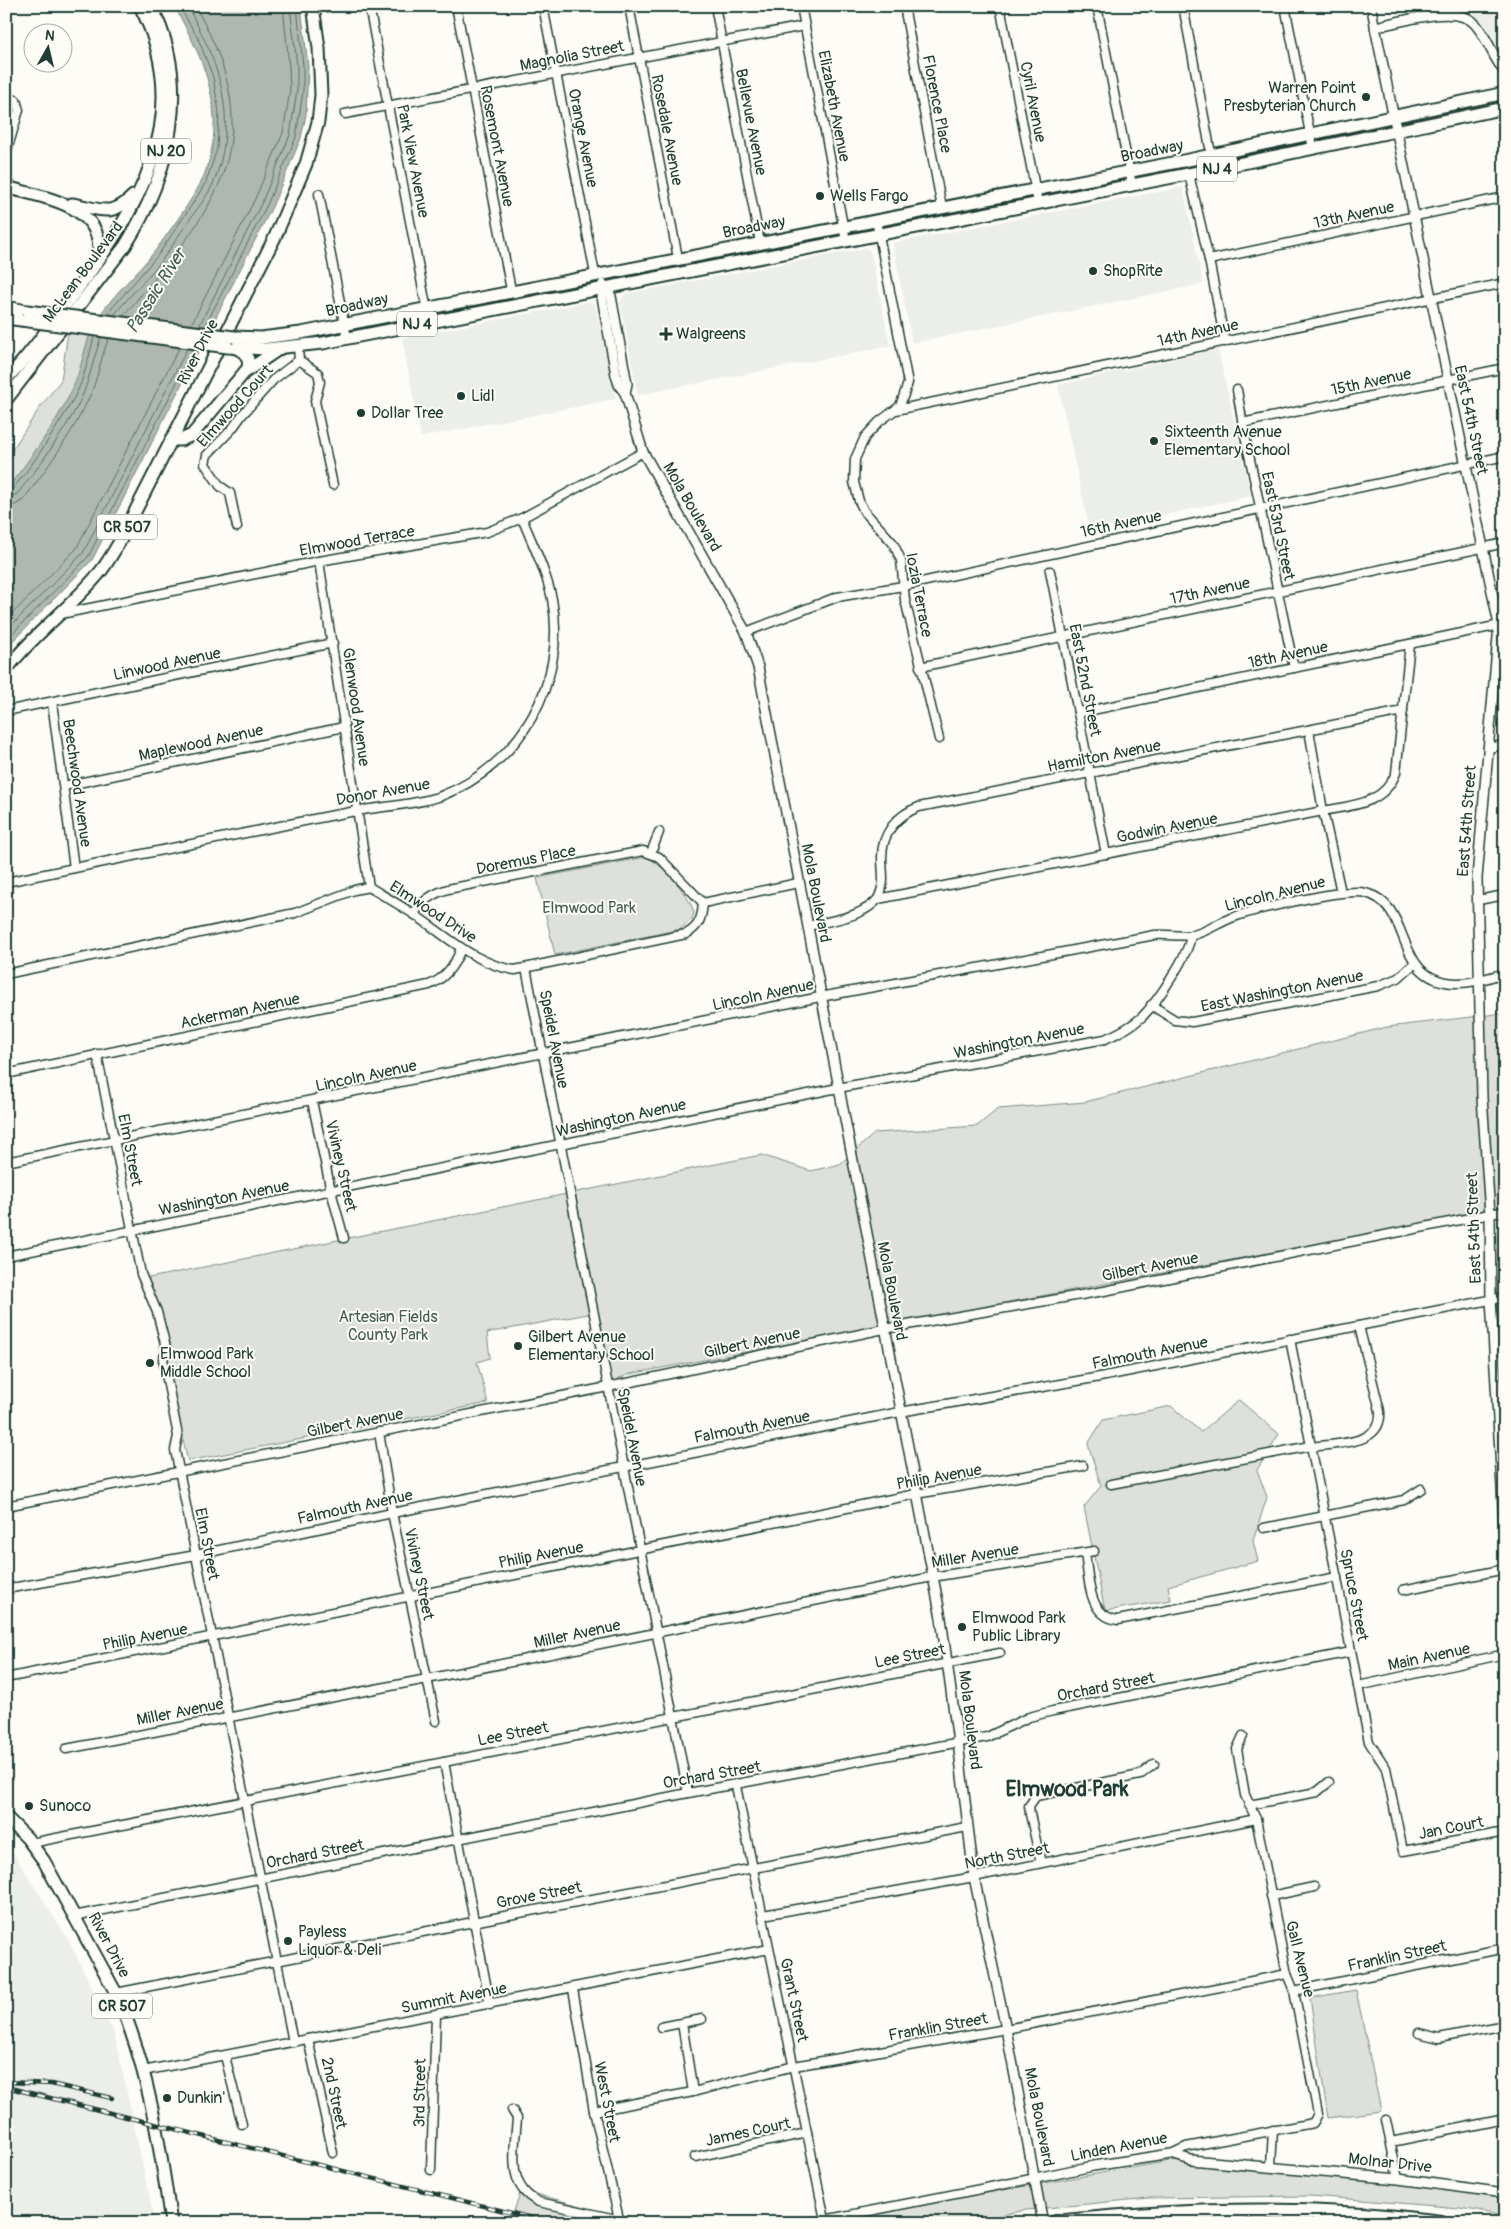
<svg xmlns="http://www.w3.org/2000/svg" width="1511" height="2229" viewBox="0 0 1511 2229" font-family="Pangolin,sans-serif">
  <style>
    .built { fill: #eceee9 }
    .green { fill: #dde0db; stroke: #7e8e88 }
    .water { fill: #aeb8b1; stroke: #75877f }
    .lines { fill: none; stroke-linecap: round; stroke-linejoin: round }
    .shore { stroke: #586e66; stroke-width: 1 }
    .minor-casing { stroke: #1f3d34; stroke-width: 11 }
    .tertiary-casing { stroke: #1f3d34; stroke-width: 12 }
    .primary-casing { stroke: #1f3d34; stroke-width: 15 }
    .motorway-casing { stroke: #1f3d34; stroke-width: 18 }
    .minor { stroke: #fdfcf7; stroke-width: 8 }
    .tertiary { stroke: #fdfcf7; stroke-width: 9 }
    .primary { stroke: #fdfcf7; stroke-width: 11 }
    .motorway { stroke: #fdfcf7; stroke-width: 14 }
    .rail-casing { stroke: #1f3d34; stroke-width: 4.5 }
    .rail { stroke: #fdfcf7; stroke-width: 2.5; stroke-dasharray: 8; stroke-linecap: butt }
    .primary-bridge-casing { stroke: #1f3d34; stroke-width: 15; stroke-linecap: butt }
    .primary-bridge { stroke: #fdfcf7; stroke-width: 11 }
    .poi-dot { fill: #1f3d34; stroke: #fdfcf7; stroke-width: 2 }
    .labels { text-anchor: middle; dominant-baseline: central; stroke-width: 4; stroke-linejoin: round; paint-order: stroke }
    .shield { fill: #fdfcf7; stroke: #62766e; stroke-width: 1 }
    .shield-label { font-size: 15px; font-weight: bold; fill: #1f3d34 }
    .street-label { font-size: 16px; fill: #1f3d34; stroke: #fdfcf7 }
    .poi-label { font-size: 16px; fill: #1f3d34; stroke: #fdfcf7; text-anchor: start }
    .park-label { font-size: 16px; fill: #455e55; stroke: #fdfcf7 }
    .water-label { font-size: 18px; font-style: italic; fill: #435c53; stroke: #fdfcf7 }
    .district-label { font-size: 21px; font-weight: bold; fill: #1f3d34; stroke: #fdfcf7 }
  </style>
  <rect width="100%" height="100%" fill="#fdfcf7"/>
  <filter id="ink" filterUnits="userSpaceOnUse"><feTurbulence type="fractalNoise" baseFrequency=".02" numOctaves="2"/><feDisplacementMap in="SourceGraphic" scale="10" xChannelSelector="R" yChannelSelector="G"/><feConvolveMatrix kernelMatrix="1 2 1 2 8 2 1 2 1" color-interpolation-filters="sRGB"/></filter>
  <g filter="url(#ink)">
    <g class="built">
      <path d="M1442,6H1505V72L1475,24L1444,14Z"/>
      <path d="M1183,187L1203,284L912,343L893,243Z"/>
      <path d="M866,248L871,252L890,346L638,395L620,302L625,294Z"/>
      <path d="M588,302L594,303L596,308L616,399L421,437L402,338Z"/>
      <path d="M1218,349L1251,496L1090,531L1058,385Z"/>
      <path d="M6,1842L69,1941L114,2033L155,2223H6Z"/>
    </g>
    <g class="green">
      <path d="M68,332L90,334C84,354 80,375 71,393C54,427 30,460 6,490V459L39,409L61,380Z"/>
      <path d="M646,857C661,862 691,897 694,913L692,919L681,929L555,955L537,878Z"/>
      <path d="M1505,1013V1208L630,1374L617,1379L608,1387L593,1313L487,1333L490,1358L477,1362L488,1403L188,1461L144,1279L761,1155L811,1171L840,1164L875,1133L977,1126L998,1109L1085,1102L1387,1027Z"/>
      <path d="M1239,1400L1279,1434L1257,1470L1267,1497L1253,1541L1258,1561L1168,1586L1171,1600L1105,1611L1084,1507L1101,1486L1088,1444L1103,1420L1171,1406L1201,1432Z"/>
      <path d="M1356,1990L1381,2111L1328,2118L1310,1998Z"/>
      <path d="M1170,2161L1505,2193V2216L1460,2208L1311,2196L1149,2198L1026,2210L961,2223H814Z"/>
      <path d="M521,2190L645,2223H510Z"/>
    </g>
    <path class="water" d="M174,6H301L308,66L306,115L301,138L272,207L92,560L6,648V490C28,462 56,424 71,392C83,368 84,340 98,318C114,293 137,274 155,251C168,233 194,198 203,178C229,115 205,61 174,6Z"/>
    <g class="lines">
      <g class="shore">
        <path d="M107,314L158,255L195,200L206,182L217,149L219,112L213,77L198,38L179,6"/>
        <path d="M114,315C129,296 147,279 162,260C171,248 179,235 188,222C196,210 207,197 213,184C240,120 219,62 187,6"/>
        <path d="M123,316C214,210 275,145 195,6"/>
        <path d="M191,325L255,199L283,133L290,90L289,66L283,6"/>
        <path d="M199,326L262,202L290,135L297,90V66L290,6"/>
        <path d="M205,326L267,205L296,137L303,91V66L297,6"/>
        <path d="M6,493C18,491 68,410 75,396C85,377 89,356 94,337"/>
        <path d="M6,499L17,494C38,468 68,427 82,397C90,377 94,357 101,337"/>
        <path d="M6,506L15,505L23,500C44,473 74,431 88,400C98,380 100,358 109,338"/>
        <path d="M6,620L76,549L179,348"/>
        <path d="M6,631L83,553L187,349"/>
        <path d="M6,640L88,557L194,349"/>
      </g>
      <g class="minor-casing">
        <g id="minor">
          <path d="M369,6L429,321"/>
          <path d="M456,6L511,290"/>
          <path d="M543,6L595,274"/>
          <path d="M629,6L678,258"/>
          <path d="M715,6L760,243"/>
          <path d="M801,6L846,241"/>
          <path d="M904,6L942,208"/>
          <path d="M1000,6L1038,203"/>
          <path d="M1097,6L1132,185"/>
          <path d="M1183,6L1214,169"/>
          <path d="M1285,6L1313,149"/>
          <path d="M1371,6L1375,27"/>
          <path d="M6,96L16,100L19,110L6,154"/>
          <path d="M345,114L804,26"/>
          <path d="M1189,174L1209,260L1225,342"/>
          <path d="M319,194L347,338"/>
          <path d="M876,220L908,383L900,406L879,422L865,437L855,459L854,482L859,501L864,511L893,543L901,560L905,600L939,739"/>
          <path d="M1209,260L1505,197"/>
          <path d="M299,360L318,373L320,382L315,401L333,485"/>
          <path d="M1237,390L1244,431L1294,668"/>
          <path d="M896,410L1505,283"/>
          <path d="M1242,423L1505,368"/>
          <path d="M237,527L230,493L220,486L205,464L207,455L232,429L242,415L273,380L299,360L298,347"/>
          <path d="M319,561L369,887"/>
          <path d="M1050,571L1106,854"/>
          <path d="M61,614L319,561L487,532L522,518L643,452"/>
          <path d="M746,632L837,597L903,586L1505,456"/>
          <path d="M920,667L1505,543"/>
          <path d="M52,702L74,868"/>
          <path d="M6,711L333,643"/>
          <path d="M1078,713L1505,624"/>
          <path d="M1309,730L1323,811L1341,892"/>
          <path d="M1488,748L1505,745"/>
          <path d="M64,786L344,727"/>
          <path d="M651,853L659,832"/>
          <path d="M6,882C99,863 192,844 285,825C309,820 333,815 357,811C385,806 415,805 441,796C520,766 568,681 552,599C546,571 533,545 522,518"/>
          <path d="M878,899C886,883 882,873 882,857C882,833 897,815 919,807L1403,711"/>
          <path d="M1478,900L1505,895"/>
          <path d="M414,914C423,900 432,894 448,889L643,851L659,857L703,903"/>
          <path d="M808,926C832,920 861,918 878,899L1323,811C1353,805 1383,805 1396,773L1410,644"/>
          <path d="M526,968L688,1793"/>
          <path d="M6,974L295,913L354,890L369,887C384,896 400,905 415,915C447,936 476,965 515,970L686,934C699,927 702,918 703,903L798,883"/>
          <path d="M1151,1005L1175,1020L1192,1022L1378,986L1398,978L1415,963"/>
          <path d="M97,1054L141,1274L157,1312L167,1351L163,1359L178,1436L175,1450L293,2042"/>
          <path d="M6,1074L429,985C445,979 455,964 461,949"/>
          <path d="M312,1101L331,1191L344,1238"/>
          <path d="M6,1162L820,997L1155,935C1167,934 1181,937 1193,935C1207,932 1218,923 1231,918C1254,910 1345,887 1366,893C1415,906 1391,981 1456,983C1473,984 1489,977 1505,973"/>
          <path d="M6,1256L838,1088L1105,1039C1119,1033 1131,1027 1142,1017C1157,1002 1189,955 1191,935"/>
          <path d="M1290,1339L1369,1742L1386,1768L1403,1851L1505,1832"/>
          <path d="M379,1432L392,1513L436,1721"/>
          <path d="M1311,1447C1336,1443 1383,1446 1380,1411L1359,1326"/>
          <path d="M1111,1484L1311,1446"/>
          <path d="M6,1506L608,1387L884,1329L1104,1291L1505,1211"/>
          <path d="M1264,1528L1404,1500L1421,1489"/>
          <path d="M1085,1553C1089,1577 1087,1616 1118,1620L1337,1577"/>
          <path d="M6,1589L196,1555L392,1513L900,1412L1100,1377L1505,1297"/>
          <path d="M1403,1590L1505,1569"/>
          <path d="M6,1678L916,1494L1083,1466"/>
          <path d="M1358,1686L1505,1654"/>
          <path d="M66,1749L427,1679L932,1577L1094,1551"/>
          <path d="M444,1762L490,2005"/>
          <path d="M736,1786L825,2220"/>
          <path d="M1249,1805L1317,1792L1329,1782"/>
          <path d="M31,1843L1000,1653"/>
          <path d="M1041,1863L1030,1814L1029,1806L1036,1796L1140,1775L1154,1764"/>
          <path d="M1271,1896L1314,1887"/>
          <path d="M763,1915L974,1877L1256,1819"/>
          <path d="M74,1916L688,1793L987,1737L1029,1717L1053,1711L1351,1652"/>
          <path d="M573,1989L594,2111L619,2219"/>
          <path d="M1294,1991L1505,1948"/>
          <path d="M116,1993L473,1922L967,1827"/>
          <path d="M682,2023L693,2092"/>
          <path d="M661,2027L702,2019"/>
          <path d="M1419,2033L1439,2038L1505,2025"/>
          <path d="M308,2039L333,2153"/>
          <path d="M225,2056L242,2124"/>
          <path d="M143,2071L769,1949"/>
          <path d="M512,2110L517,2118C515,2148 505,2187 539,2202L634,2223"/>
          <path d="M594,2111L693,2092L794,2066L1006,2029L1287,1974"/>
          <path d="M1386,2120L1398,2179"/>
          <path d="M1391,2142L1505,2119"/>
          <path d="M1171,2154L1186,2147L1313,2123L1318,2114L1294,1991L1287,1974L1256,1819L1245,1795L1237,1749L1243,1736"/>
          <path d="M695,2157L807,2133"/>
          <path d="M1271,2166L1273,2130"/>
          <path d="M431,2170L436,2015"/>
          <path d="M809,2223L1036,2178"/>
        </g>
      </g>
      <g class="tertiary-casing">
        <g id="tertiary">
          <path d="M1505,72C1493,58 1488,39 1476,25C1458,2 1401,22 1375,27L1499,625L1477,878L1482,1097L1490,1214L1491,1299L1505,1539"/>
          <path d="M603,284L611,296L627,384L625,393"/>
          <path d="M605,287L602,297L616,375L619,385L625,393L643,452L746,632L758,667L941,1618L958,1742L974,1877L1006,2029L1043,2223"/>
          <path d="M1036,2178L1093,2166L1171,2154L1191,2160L1398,2179L1505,2193"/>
        </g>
      </g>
      <g class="primary-casing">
        <g id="primary">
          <path d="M6,187C44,198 107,205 98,258"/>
          <path d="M72,204C98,208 111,219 133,196"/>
          <path d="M6,307L27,311"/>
          <path d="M6,318L21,320"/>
          <path d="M234,337L261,338L301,333L1188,160L1505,93"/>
          <path d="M228,347L266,349L323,343L1214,169L1505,108"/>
          <path d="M245,372L279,349"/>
          <path d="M6,379C30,355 50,326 70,299C137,211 198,117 140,6"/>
          <path d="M6,400L125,246C170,175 192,84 151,6"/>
          <path d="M171,440H181L192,435L248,368C250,358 246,352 236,348"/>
          <path d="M6,670C34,633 72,607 101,571C108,562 114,551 120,541L275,237L306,164L318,122L321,95L319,48L313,6"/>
          <path d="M6,1817L27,1838L44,1861L116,1993C148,2065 160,2145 171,2223"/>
        </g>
      </g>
      <g class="motorway-casing">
        <path id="motorway" d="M1056,2223C1184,2209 1313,2206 1441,2223"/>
      </g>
      <use href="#minor" class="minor"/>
      <use href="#tertiary" class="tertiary"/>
      <use href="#primary" class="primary"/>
      <use href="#motorway" class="motorway"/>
      <g class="rail-casing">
        <g id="rail">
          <path d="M7,2082L51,2084L112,2098"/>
          <path d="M6,2087L552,2223"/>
        </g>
      </g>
      <use href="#rail" class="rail"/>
      <g class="primary-bridge-casing">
        <g id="primary-bridge">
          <path d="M27,311L234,337"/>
          <path d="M21,320L228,347"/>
        </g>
      </g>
      <use href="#primary-bridge" class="primary-bridge"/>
    </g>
  </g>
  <g class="poi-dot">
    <circle cx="1366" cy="97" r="5"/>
    <circle cx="820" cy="196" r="5"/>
    <circle cx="1093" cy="271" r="5"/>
    <path d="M663.5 326.5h5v5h5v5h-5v5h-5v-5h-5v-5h5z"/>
    <circle cx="461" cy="396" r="5"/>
    <circle cx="361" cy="413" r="5"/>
    <circle cx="1154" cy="441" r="5"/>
    <circle cx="518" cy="1346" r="5"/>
    <circle cx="150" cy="1363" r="5"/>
    <circle cx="962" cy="1627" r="5"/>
    <circle cx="29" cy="1806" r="5"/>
    <circle cx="288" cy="1941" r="5"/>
    <circle cx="167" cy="2098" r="5"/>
  </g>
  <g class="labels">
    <g class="shield">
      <rect x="141" y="138.5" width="50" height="25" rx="4"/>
      <rect x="1197" y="156.5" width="40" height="25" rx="4"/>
      <rect x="397" y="311.5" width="40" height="25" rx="4"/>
      <rect x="97" y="514.5" width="60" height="25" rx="4"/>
      <rect x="92" y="1993.5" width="60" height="25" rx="4"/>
    </g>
    <g class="shield-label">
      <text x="166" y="151">NJ 20</text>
      <text x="1217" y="169">NJ 4</text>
      <text x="417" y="324">NJ 4</text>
      <text x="127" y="527">CR 507</text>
      <text x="122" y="2006">CR 507</text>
    </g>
    <g class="street-label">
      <text transform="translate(572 56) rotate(-11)">Magnolia Street</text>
      <text transform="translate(1033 102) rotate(79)">Cyril Avenue</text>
      <text transform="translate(937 104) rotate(79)">Florence Place</text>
      <text transform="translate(834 106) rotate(79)">Elizabeth Avenue</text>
      <text transform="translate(751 122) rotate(79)">Bellevue Avenue</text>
      <text transform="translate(667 130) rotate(79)">Rosedale Avenue</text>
      <text transform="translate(583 138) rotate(79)">Orange Avenue</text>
      <text transform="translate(497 146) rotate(79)">Rosemont Avenue</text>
      <text transform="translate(1152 151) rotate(-11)">Broadway</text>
      <text transform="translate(413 161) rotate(79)">Park View Avenue</text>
      <text transform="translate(1354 215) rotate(-12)">13th Avenue</text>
      <text transform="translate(754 227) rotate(-11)">Broadway</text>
      <text transform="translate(83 272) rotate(-53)">McLean Boulevard</text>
      <text transform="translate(357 305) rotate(-12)">Broadway</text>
      <text transform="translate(1198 333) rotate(-12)">14th Avenue</text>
      <text transform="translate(198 352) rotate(-63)">River Drive</text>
      <text transform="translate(1371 382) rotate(-12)">15th Avenue</text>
      <text transform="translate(235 406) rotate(-48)">Elmwood Court</text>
      <text transform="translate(1471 420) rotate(78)">East 54th Street</text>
      <text transform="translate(692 507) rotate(60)">Mola Boulevard</text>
      <text transform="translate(1121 524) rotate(-12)">16th Avenue</text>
      <text transform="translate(1278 526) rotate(78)">East 53rd Street</text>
      <text transform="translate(357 541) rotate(-10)">Elmwood Terrace</text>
      <text transform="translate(1210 591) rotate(-12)">17th Avenue</text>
      <text transform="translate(919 595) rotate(79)">Iozia Terrace</text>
      <text transform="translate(1288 655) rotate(-12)">18th Avenue</text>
      <text transform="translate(167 664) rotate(-12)">Linwood Avenue</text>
      <text transform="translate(1085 680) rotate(79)">East 52nd Street</text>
      <text transform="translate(356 707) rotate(82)">Glenwood Avenue</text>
      <text transform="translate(201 743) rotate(-12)">Maplewood Avenue</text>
      <text transform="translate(1104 756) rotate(-11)">Hamilton Avenue</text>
      <text transform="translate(77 783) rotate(82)">Beechwood Avenue</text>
      <text transform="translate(383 792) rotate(-10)">Donor Avenue</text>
      <text transform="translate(1467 821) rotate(-86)">East 54th Street</text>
      <text transform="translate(1167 828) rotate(-11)">Godwin Avenue</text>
      <text transform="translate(526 860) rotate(-11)">Doremus Place</text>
      <text transform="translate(816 893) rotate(79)">Mola Boulevard</text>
      <text transform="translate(1275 894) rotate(-14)">Lincoln Avenue</text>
      <text transform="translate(433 912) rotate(33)">Elmwood Drive</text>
      <text transform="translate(1282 991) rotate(-11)">East Washington Avenue</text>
      <text transform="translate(763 995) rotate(-12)">Lincoln Avenue</text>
      <text transform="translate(240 1011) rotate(-12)">Ackerman Avenue</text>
      <text transform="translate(554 1039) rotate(79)">Speidel Avenue</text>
      <text transform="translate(1019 1041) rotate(-11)">Washington Avenue</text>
      <text transform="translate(366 1076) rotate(-12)">Lincoln Avenue</text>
      <text transform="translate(621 1118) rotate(-12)">Washington Avenue</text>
      <text transform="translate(130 1150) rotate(79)">Elm Street</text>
      <text transform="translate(341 1166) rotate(77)">Viviney Street</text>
      <text transform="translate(224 1198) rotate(-11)">Washington Avenue</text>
      <text transform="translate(1474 1228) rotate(-92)">East 54th Street</text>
      <text transform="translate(1150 1267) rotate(-11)">Gilbert Avenue</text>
      <text transform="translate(892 1291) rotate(79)">Mola Boulevard</text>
      <text transform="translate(752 1343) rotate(-12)">Gilbert Avenue</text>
      <text transform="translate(1150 1353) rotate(-11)">Falmouth Avenue</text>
      <text transform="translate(355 1423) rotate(-11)">Gilbert Avenue</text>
      <text transform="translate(752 1427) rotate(-11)">Falmouth Avenue</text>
      <text transform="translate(632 1437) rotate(79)">Speidel Avenue</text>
      <text transform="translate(939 1477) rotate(-10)">Philip Avenue</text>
      <text transform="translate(355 1507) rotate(-12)">Falmouth Avenue</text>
      <text transform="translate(207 1544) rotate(79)">Elm Street</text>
      <text transform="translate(541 1555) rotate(-11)">Philip Avenue</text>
      <text transform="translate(975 1556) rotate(-9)">Miller Avenue</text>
      <text transform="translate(419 1574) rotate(78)">Viviney Street</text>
      <text transform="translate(1354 1595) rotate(79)">Spruce Street</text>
      <text transform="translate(577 1634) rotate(-12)">Miller Avenue</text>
      <text transform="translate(145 1637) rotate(-11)">Philip Avenue</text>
      <text transform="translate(910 1656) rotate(-11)">Lee Street</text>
      <text transform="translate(1429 1657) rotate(-12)">Main Avenue</text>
      <text transform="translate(1106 1687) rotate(-11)">Orchard Street</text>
      <text transform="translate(180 1712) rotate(-11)">Miller Avenue</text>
      <text transform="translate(970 1720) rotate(83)">Mola Boulevard</text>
      <text transform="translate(513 1734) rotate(-11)">Lee Street</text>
      <text transform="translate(712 1775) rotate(-10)">Orchard Street</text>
      <text transform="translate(1451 1828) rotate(-11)">Jan Court</text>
      <text transform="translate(315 1854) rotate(-11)">Orchard Street</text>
      <text transform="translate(1007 1856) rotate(-11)">North Street</text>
      <text transform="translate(539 1895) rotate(-11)">Grove Street</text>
      <text transform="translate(109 1945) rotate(62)">River Drive</text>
      <text transform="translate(1397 1956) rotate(-12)">Franklin Street</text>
      <text transform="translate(1300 1959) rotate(76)">Gall Avenue</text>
      <text transform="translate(454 1998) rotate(-11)">Summit Avenue</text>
      <text transform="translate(794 2000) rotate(78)">Grant Street</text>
      <text transform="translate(938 2027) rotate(-10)">Franklin Street</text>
      <text transform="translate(334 2093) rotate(78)">2nd Street</text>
      <text transform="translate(420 2093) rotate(-89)">3rd Street</text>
      <text transform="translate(607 2102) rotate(79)">West Street</text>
      <text transform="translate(1039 2117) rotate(79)">Mola Boulevard</text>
      <text transform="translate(748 2132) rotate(-12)">James Court</text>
      <text transform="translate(1119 2147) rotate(-11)">Linden Avenue</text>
      <text transform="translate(1390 2163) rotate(6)">Molnar Drive</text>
    </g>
    <g class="poi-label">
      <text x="1356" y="88" text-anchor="end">Warren Point<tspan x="1356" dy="18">Presbyterian Church</tspan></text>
      <text x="830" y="196">Wells Fargo</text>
      <text x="1103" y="271">ShopRite</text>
      <text x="676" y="334">Walgreens</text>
      <text x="471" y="396">Lidl</text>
      <text x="371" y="413">Dollar Tree</text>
      <text x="1164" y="432">Sixteenth Avenue<tspan x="1164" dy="18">Elementary School</tspan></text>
      <text x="528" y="1337">Gilbert Avenue<tspan x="528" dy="18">Elementary School</tspan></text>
      <text x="160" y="1354">Elmwood Park<tspan x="160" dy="18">Middle School</tspan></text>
      <text x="972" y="1618">Elmwood Park<tspan x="972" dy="18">Public Library</tspan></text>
      <text x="39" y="1806">Sunoco</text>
      <text x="298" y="1932">Payless<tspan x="298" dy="18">Liquor &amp; Deli</tspan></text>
      <text x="177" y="2098">Dunkin'</text>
    </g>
    <g class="park-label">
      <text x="589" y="908">Elmwood Park</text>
      <text x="388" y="1317">Artesian Fields<tspan x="388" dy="18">County Park</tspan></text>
    </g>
    <g class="water-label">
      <text transform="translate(156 291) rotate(-58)">Passaic River</text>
    </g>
    <g class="district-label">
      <text x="1067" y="1789">Elmwood Park</text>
    </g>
  </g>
  <rect width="1511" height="2229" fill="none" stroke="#fdfcf7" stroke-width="25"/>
  <rect x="12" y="12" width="1486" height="2204" fill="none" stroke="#1f3d34" stroke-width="2" filter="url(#ink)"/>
  <g transform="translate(48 48) rotate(8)"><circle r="24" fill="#fdfcf7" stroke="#a4b0a9"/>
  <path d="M0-4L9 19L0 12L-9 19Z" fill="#1f3d34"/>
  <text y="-8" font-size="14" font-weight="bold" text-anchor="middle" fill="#1f3d34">N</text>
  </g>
</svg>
